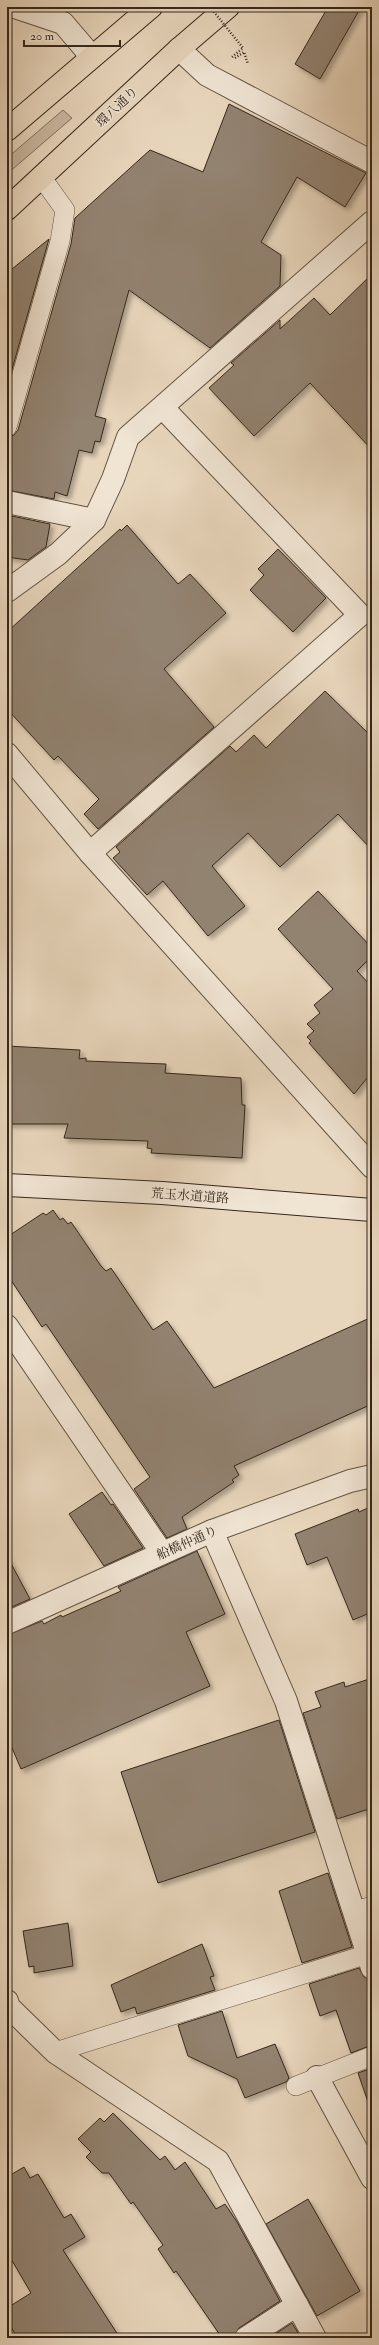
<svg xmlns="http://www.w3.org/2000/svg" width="379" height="2345" viewBox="0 0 379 2345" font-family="'IM FELL Double Pica','Noto Serif JP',serif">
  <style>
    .green { fill: #cab8a1; stroke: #80705e }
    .building { fill: #92826f; stroke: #35271c; filter: url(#shadow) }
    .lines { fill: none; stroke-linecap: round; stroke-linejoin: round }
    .service-casing { stroke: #625344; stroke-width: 20 }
    .minor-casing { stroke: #625344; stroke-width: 24 }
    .secondary-casing { stroke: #35271c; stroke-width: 24 }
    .primary-casing { stroke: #35271c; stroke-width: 24 }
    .path { stroke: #35271c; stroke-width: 2.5; stroke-dasharray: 1 2; stroke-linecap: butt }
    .service { stroke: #f0e4d3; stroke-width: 19 }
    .minor { stroke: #f0e4d3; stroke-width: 22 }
    .secondary { stroke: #f0e4d3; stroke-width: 22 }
    .primary { stroke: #e8d6bc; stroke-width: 22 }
    .path-bridge { stroke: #35271c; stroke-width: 2.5; stroke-dasharray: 1 2; stroke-linecap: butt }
    .labels { text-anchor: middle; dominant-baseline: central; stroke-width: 3; stroke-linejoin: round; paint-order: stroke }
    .street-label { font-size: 13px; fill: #35271c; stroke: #f0e4d3 }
  </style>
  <defs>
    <filter id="shadow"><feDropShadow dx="3.5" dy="3.5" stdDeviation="2" flood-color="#0004"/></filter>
  </defs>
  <rect width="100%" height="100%" fill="#e8d6bc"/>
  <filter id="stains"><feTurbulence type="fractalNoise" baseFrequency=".005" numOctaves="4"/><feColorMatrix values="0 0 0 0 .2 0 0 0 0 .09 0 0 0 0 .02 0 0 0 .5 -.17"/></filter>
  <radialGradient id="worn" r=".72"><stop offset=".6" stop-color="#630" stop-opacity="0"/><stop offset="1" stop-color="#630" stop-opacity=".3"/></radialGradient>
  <path class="green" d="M63,110L72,118L7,174V158Z"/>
  <g class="building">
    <path d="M328,7H361L320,79L295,64Z"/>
    <path d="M229,104L366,173L345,207L297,177L261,242L281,255L280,286L210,348L129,290L95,416L106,419L100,442L95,441L92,453L79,450L67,496L55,492L54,499L7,490V438L14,435L18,430L71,244L75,218L150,150L203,172Z"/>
    <path d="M49,239L7,387V273Z"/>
    <path d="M372,274V450L310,383L254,436L209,388L234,365L231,363L280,320V329L314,298L330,315Z"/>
    <path d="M7,515L50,524L46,547L28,560L7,557Z"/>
    <path d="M127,525L178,584L190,574L226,613L164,669L214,727L98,829L84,814L99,799L58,756L54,760L7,709V632L120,529L121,531Z"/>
    <path d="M278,549L326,598L293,632L250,590L264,575L258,569Z"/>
    <path d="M325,691L372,737V850L338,814L280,867L248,833L212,866L245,906L208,936L163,881L147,895L113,858L120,852L116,847L230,746L236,752L254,735L266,748Z"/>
    <path d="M318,891L372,948V956L357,971L372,987V1072L354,1094L309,1043L311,1041L307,1037L314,1031L307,1024L320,1013L314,1005L333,989L278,929Z"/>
    <path d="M7,1046L80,1050L79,1059L86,1058V1061L166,1064L165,1073L241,1078L242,1105H245L242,1158L151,1153L152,1149L147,1148L148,1141L64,1138L68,1124H7Z"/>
    <path d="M53,1210L60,1220L63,1218L68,1224L71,1222L101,1266L106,1271L111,1268L153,1330L167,1321L214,1388L372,1317V1404L234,1466L239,1475L232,1480L234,1482L182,1517L187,1529L167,1538L134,1489L150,1477L46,1324L42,1327L7,1274V1237L43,1213L46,1215Z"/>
    <path d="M102,1492L111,1505L113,1504L143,1548L104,1566L69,1514Z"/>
    <path d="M372,1506V1612L353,1620L327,1557L307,1565L295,1534L358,1509L359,1512Z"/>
    <path d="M197,1551L225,1614L186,1632L210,1686L21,1769L7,1736V1635L42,1621L44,1624L61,1615L62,1617L121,1591L118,1587Z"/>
    <path d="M7,1556L30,1599L7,1609Z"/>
    <path d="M372,1678V1808L337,1819L303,1713L321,1707L315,1692L344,1682L345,1687Z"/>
    <path d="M279,1720L315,1832L158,1883L121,1772Z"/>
    <path d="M328,1873L352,1947L302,1963L279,1891Z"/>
    <path d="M68,1923L73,1966L34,1973V1966L29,1967L23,1931Z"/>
    <path d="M202,1944L214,1976L210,1977L215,1990L137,2014L135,2007L121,2012L111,1985Z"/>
    <path d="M359,1968L364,1977L372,1980V2045L351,2053L336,2010L320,2016L309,1984Z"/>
    <path d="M222,2011L237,2058L275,2044L289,2078L286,2082L245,2098L237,2079L188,2056L178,2025Z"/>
    <path d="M372,2068V2101L368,2102L358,2073Z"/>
    <path d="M113,2113L160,2160L165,2156L175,2170L185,2162L216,2209L225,2204L237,2222L280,2301L239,2328L234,2338H222L176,2271L174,2273L158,2249L163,2245L133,2202L131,2204L109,2173H102L86,2157L91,2152L78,2139L100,2118L104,2122Z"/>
    <path d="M24,2167L30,2178L38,2174L64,2218L71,2214L85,2237L63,2250L120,2338H18L7,2321V2308L31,2293L7,2252V2177Z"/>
    <path d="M308,2199L360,2291L317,2316L266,2224Z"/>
    <path d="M292,2323L301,2338H269Z"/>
  </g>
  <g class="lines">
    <g class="service-casing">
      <g id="service">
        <path d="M7,427L60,241L65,210L42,178"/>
        <path d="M355,1911L372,1906"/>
        <path d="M55,2052L368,1954"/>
        <path d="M296,2086L372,2056"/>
      </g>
    </g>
    <g class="minor-casing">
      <g id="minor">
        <path d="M15,7L63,23L92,57"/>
        <path d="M179,49L207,75L372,162"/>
        <path d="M7,502L94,520"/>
        <path d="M7,591L58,554L94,520L113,479L128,437L372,222"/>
        <path d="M7,754L90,853L372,1167"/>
        <path d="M90,853L360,615L163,408"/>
        <path d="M7,1326L162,1553"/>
        <path d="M212,1531L286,1701L372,1968"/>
        <path d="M7,1623L212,1531L350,1481L372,1476"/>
        <path d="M7,2001L9,2007L55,2052L218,2161L315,2338"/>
        <path d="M317,2077L372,2178"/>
        <path d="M246,2338L297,2305"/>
      </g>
    </g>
    <g class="secondary-casing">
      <path id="secondary" d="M7,1185L162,1193L372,1210"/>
    </g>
    <g class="primary-casing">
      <g id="primary">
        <path d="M7,130L151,7"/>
        <path d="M7,209L179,49L228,7"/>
      </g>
    </g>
    <g class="path">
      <path d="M232,57L243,48"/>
      <path d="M235,58L244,52L248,64"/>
    </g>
    <use href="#service" class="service"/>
    <use href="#minor" class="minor"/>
    <use href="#secondary" class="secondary"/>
    <use href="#primary" class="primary"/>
    <path class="path-bridge" d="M210,7L243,48"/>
  </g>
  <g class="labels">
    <g class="street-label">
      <text transform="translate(117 107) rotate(-43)">環八通り</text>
      <text transform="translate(190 1196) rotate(4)">荒玉水道道路</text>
      <text transform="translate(187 1543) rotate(-24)">船橋仲通り</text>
    </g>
  </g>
  <rect width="379" height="2345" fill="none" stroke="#e8d6bc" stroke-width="24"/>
  <rect x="8" y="8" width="363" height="2329" fill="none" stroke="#35271c" stroke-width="2"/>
  <rect x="12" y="12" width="355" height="2321" fill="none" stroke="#35271c"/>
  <path d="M24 40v6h96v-6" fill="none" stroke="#35271c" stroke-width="2"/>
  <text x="30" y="40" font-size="12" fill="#35271c" stroke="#f0e4d3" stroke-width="3" paint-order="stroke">20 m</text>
  <rect width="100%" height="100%" filter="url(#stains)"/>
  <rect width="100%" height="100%" fill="url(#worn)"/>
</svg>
